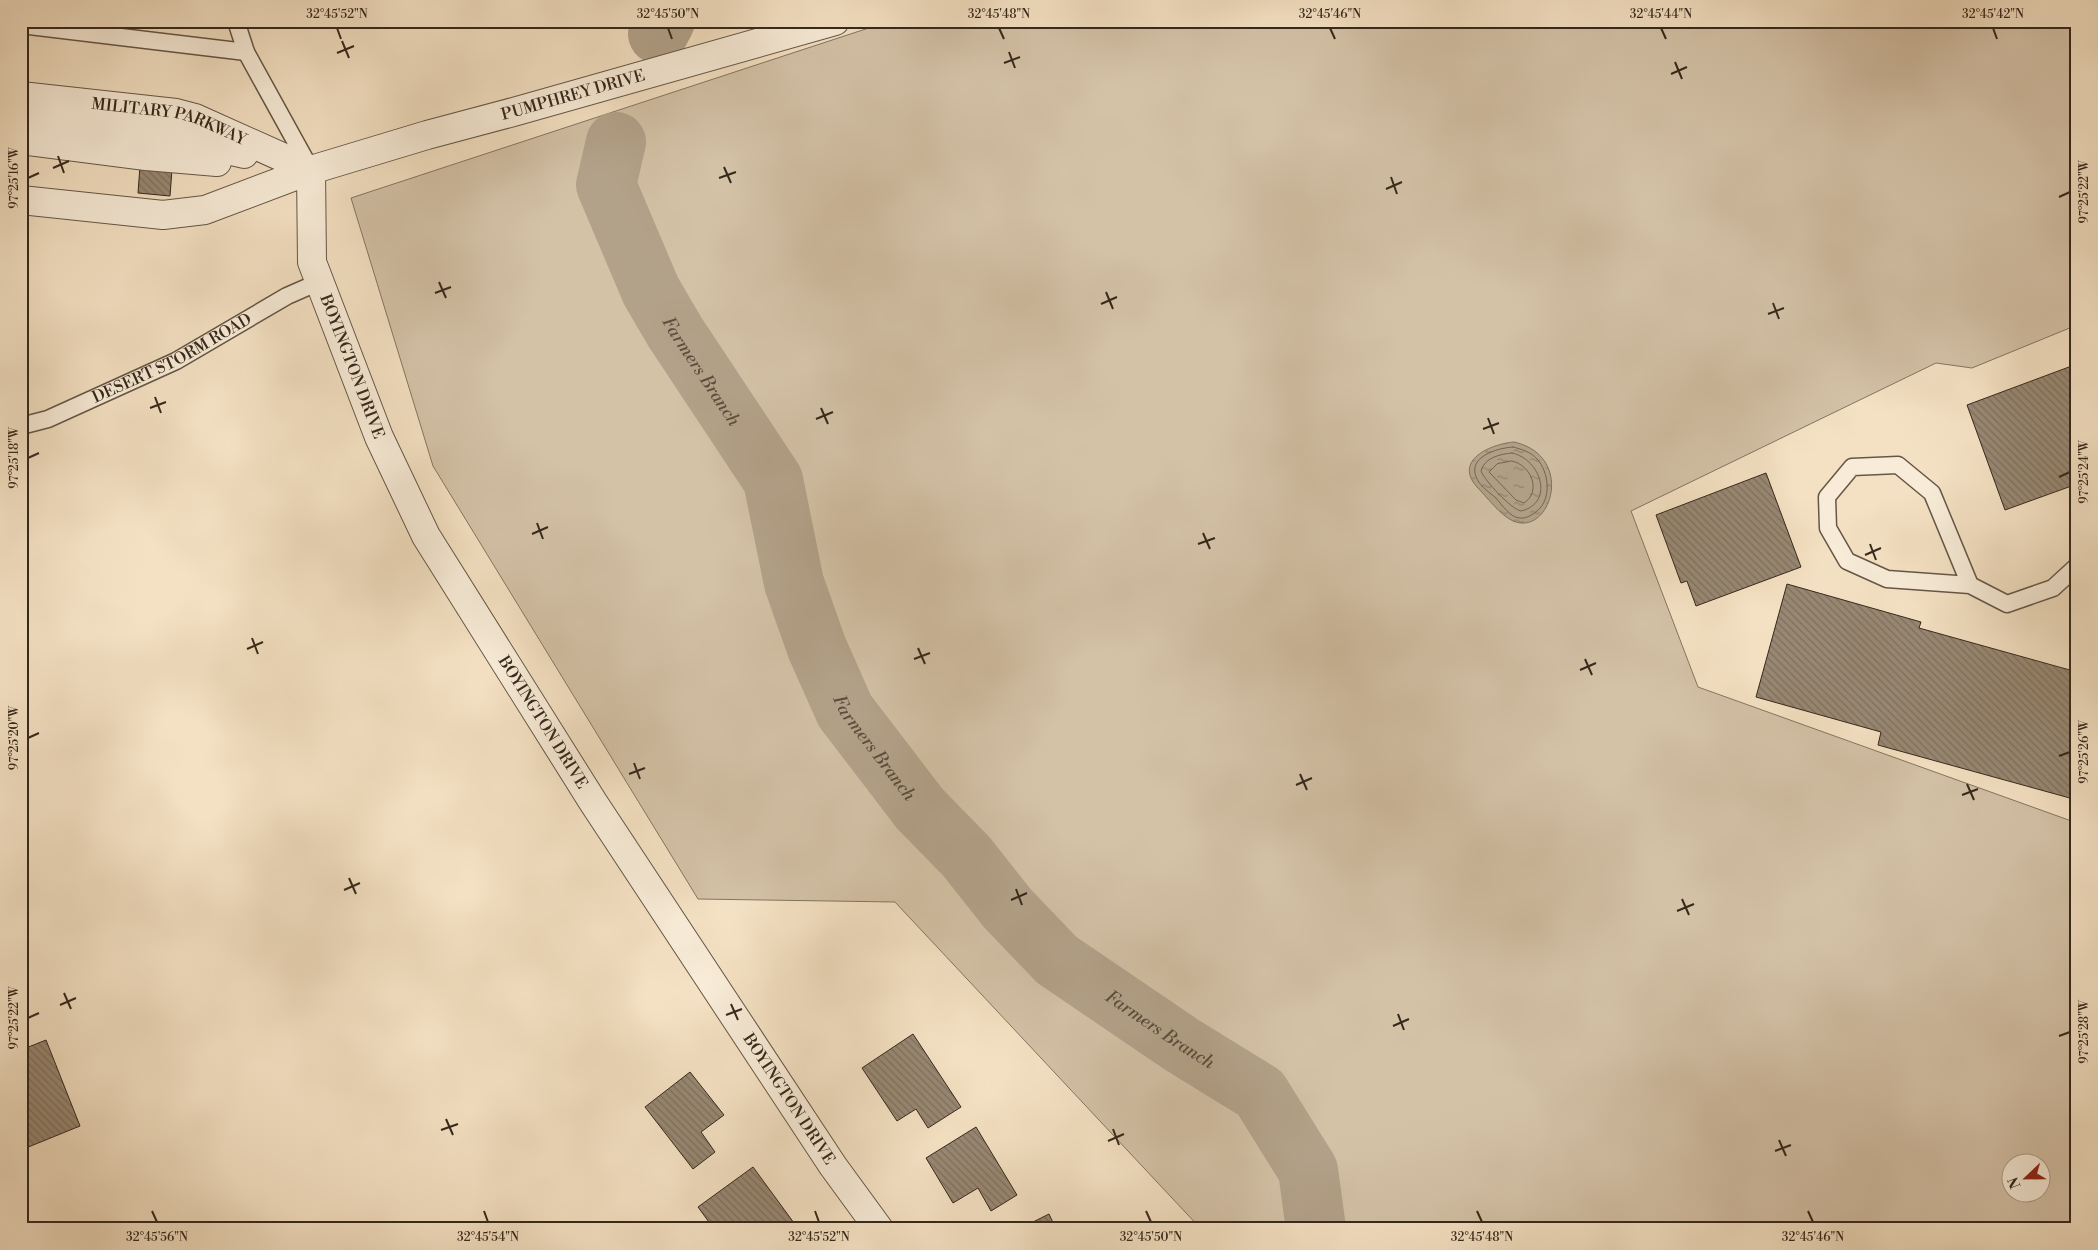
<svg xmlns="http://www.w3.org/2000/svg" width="2098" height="1250" viewBox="0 0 2098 1250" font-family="'Libre Bodoni',serif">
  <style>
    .green { fill: #d4c2a7; stroke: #847562; fill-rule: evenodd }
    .water { fill: url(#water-ripples); stroke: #81715e }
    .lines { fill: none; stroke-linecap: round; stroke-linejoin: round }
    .shore { stroke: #746553; stroke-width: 1 }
    .river { stroke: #b3a28a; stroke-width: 60 }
    .building { fill: url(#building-back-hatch); stroke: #35281c }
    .service-casing { stroke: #655646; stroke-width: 19 }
    .minor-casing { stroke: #655646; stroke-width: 30 }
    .tertiary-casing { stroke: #655646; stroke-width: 30 }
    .service { stroke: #f8ecd8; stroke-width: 16 }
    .minor { stroke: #f8ecd8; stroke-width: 28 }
    .tertiary { stroke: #f8ecd8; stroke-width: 28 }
    .ticks { fill: none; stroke: #35281c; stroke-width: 2 }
    .labels { text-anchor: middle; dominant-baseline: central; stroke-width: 4; stroke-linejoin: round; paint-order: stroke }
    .street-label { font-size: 16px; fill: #35281c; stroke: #f8ecd8 }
    .water-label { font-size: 18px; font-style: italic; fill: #5b4d3d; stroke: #f8ecd8 }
    .neatline { fill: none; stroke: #35281c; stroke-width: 2 }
    .ticks-label { font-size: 12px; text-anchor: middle; fill: #35281c }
  </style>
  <defs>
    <pattern id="water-ripples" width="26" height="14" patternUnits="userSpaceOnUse" patternTransform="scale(1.25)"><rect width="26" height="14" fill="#b3a28a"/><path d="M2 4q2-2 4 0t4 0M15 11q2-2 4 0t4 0" fill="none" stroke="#928470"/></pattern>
    <pattern id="building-back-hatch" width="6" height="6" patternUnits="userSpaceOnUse" patternTransform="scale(1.25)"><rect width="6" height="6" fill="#988873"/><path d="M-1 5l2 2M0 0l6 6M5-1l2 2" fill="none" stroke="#7d6f5e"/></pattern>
  </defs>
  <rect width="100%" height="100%" fill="#f4e1c3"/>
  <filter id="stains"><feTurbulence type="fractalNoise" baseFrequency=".004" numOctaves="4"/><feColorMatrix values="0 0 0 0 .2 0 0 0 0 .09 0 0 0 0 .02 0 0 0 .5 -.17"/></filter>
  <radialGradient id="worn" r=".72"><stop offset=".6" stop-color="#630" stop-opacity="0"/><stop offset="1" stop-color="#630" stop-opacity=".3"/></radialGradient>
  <path class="green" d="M890,21H2077V325L1972,368L1936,363L1631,511L1698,687L2077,823V1229H1201L895,902L698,899L433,466L351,198ZM2010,1162H2040V1192H2010Z"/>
  <path class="water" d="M1514,442C1576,456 1551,537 1513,521C1500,515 1487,497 1477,487C1453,460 1491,444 1514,442Z"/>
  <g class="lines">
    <g class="shore">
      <path d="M1513,447C1521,449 1531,452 1537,459C1549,472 1552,499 1537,511C1532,515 1526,519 1519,518C1510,517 1502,505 1496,498C1490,493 1481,487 1477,479C1466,457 1497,448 1513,447Z"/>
      <path d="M1512,453C1541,459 1555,503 1521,511C1511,509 1485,481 1481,471C1484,458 1500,454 1512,453Z"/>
      <path d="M1512,461C1531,465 1542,491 1524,503L1516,500L1489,472L1497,464Z"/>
    </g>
    <g class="river">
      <path d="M658,34L665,21"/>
      <path id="s1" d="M616,142L606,185L651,291L675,332L773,480L794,583L817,648L845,711L920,809L966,856L1008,909L1057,960L1182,1045L1260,1093L1308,1170L1316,1229"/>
    </g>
  </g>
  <g class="building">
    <path d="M140,166L172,169L170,196L138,193Z"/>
    <path d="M2077,364V484L2005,510L1967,405Z"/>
    <path d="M1766,473L1801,567L1696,606L1687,581L1681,583L1656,515Z"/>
    <path d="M1787,584L1921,622L1919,628L2077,672V800L1878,745L1881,732L1756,697Z"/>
    <path d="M913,1034L961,1107L928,1128L916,1109L897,1121L862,1068Z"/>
    <path d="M46,1040L80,1126L21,1150V1050Z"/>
    <path d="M690,1072L724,1115L701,1132L715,1152L693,1169L645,1107Z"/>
    <path d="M976,1127L1017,1195L991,1211L978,1188L953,1203L926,1158Z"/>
    <path d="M753,1167L794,1223L786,1229H714L698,1207Z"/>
    <path d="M1049,1214L1056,1229H1019Z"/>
  </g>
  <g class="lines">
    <g class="service-casing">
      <g id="service">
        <path d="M236,21L246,52L310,168"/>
        <path d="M21,25L246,52"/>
        <path id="s2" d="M21,426L48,419L176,361L287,296L319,282"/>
        <path d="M1970,585L1932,493L1898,465L1852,467L1827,497L1828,528L1847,561L1887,579L1970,585L2007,604L2053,588L2077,566"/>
      </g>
    </g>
    <g class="minor-casing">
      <g id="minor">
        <path id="s3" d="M311,170L312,262L379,437L426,536L593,802L833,1166L879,1229"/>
      </g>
    </g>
    <g class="tertiary-casing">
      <g id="tertiary">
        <path id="s4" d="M21,96L176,113L195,118L311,170"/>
        <path d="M21,117L189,141L244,154"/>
        <path d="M21,140L146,156L217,162"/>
        <path id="s5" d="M21,200L163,215L205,210L311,170L427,135L517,111L835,21"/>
      </g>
    </g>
    <use href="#service" class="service"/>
    <use href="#minor" class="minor"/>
    <use href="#tertiary" class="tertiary"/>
  </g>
  <path class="ticks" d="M337,28L341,39M668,28L672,39M999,28L1004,39M1330,28L1335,39M1661,28L1666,39M1993,28L1997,39M342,41L349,58M1009,52L1015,68M337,53L354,46M1675,62L1682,79M1004,63L1020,57M1671,74L1687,67M58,156L64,173M724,167L731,183M53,168L69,161M1391,177L1397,194M28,178L39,173M719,178L736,172M1386,189L1402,182M2059,197L2070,192M439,282L446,298M1106,292L1113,309M435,293L451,287M1773,303L1779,319M1101,304L1117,297M1768,314L1784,308M155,397L161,413M150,408L166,402M821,408L828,424M1488,418L1494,434M816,419L833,412M1483,429L1499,423M28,458L39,453M2059,477L2070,472M537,523L543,539M1203,533L1210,549M532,534L548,527M1198,544L1215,538M1870,544L1876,560M1865,555L1881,548M252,638L258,654M918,648L925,664M247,649L263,642M914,659L930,653M1585,659L1592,675M1580,670L1596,663M28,738L39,733M2059,756L2070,752M634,763L640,779M629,774L645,768M1300,774L1307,790M1967,784L1974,800M1296,785L1312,778M1962,795L1978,789M349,878L356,894M1016,889L1022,905M344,890L360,883M1682,899L1689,915M1011,900L1027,893M1677,911L1694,904M64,993L71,1009M731,1004L738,1020M60,1005L76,998M1398,1014L1404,1030M726,1015L742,1009M28,1018L39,1013M1393,1026L1409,1019M2059,1036L2070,1032M446,1119L453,1135M1113,1129L1119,1145M441,1130L458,1124M1779,1140L1786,1156M1108,1141L1124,1134M1775,1151L1791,1145M152,1211L157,1222M484,1211L488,1222M815,1211L819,1222M1146,1211L1151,1222M1477,1211L1482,1222M1808,1211L1813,1222"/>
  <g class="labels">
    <g class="street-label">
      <text stroke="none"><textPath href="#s5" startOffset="571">PUMPHREY DRIVE</textPath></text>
      <text stroke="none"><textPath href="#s4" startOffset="151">MILITARY PARKWAY</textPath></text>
      <text stroke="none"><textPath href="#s2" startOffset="166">DESERT STORM ROAD</textPath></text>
      <text stroke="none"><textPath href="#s3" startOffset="204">BOYINGTON DRIVE</textPath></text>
      <text stroke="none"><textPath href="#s3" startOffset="609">BOYINGTON DRIVE</textPath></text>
      <text stroke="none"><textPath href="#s3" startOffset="1059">BOYINGTON DRIVE</textPath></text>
    </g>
    <g class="water-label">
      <text stroke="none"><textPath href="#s1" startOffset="254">Farmers Branch</textPath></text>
      <text stroke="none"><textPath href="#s1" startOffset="674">Farmers Branch</textPath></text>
      <text stroke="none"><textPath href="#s1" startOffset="1079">Farmers Branch</textPath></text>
    </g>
  </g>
  <rect width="2098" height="1250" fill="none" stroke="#f4e1c3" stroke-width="55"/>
  <g transform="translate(2026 1178) rotate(248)"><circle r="24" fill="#f8ecd8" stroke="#aa9e8d"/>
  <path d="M0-4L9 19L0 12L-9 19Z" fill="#8f2418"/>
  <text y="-8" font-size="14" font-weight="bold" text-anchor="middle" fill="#35281c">N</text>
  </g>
  <rect x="28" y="28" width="2042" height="1194" class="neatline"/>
  <g class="ticks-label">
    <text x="337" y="18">32°45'52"N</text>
    <text x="668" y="18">32°45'50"N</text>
    <text x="999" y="18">32°45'48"N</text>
    <text x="1330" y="18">32°45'46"N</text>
    <text x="1661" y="18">32°45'44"N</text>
    <text x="1993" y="18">32°45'42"N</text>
    <text transform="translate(14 178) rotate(-90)" y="4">97°25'16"W</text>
    <text transform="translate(2084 192) rotate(-90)" y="4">97°25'22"W</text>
    <text transform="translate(14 458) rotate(-90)" y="4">97°25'18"W</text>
    <text transform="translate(2084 472) rotate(-90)" y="4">97°25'24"W</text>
    <text transform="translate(14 738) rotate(-90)" y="4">97°25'20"W</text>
    <text transform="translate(2084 752) rotate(-90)" y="4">97°25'26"W</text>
    <text transform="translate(14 1018) rotate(-90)" y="4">97°25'22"W</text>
    <text transform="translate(2084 1032) rotate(-90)" y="4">97°25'28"W</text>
    <text x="157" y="1241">32°45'56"N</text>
    <text x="488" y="1241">32°45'54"N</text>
    <text x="819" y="1241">32°45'52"N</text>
    <text x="1151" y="1241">32°45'50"N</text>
    <text x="1482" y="1241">32°45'48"N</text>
    <text x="1813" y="1241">32°45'46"N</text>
  </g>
  <rect width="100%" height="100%" filter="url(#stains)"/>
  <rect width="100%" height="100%" fill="url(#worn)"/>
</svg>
